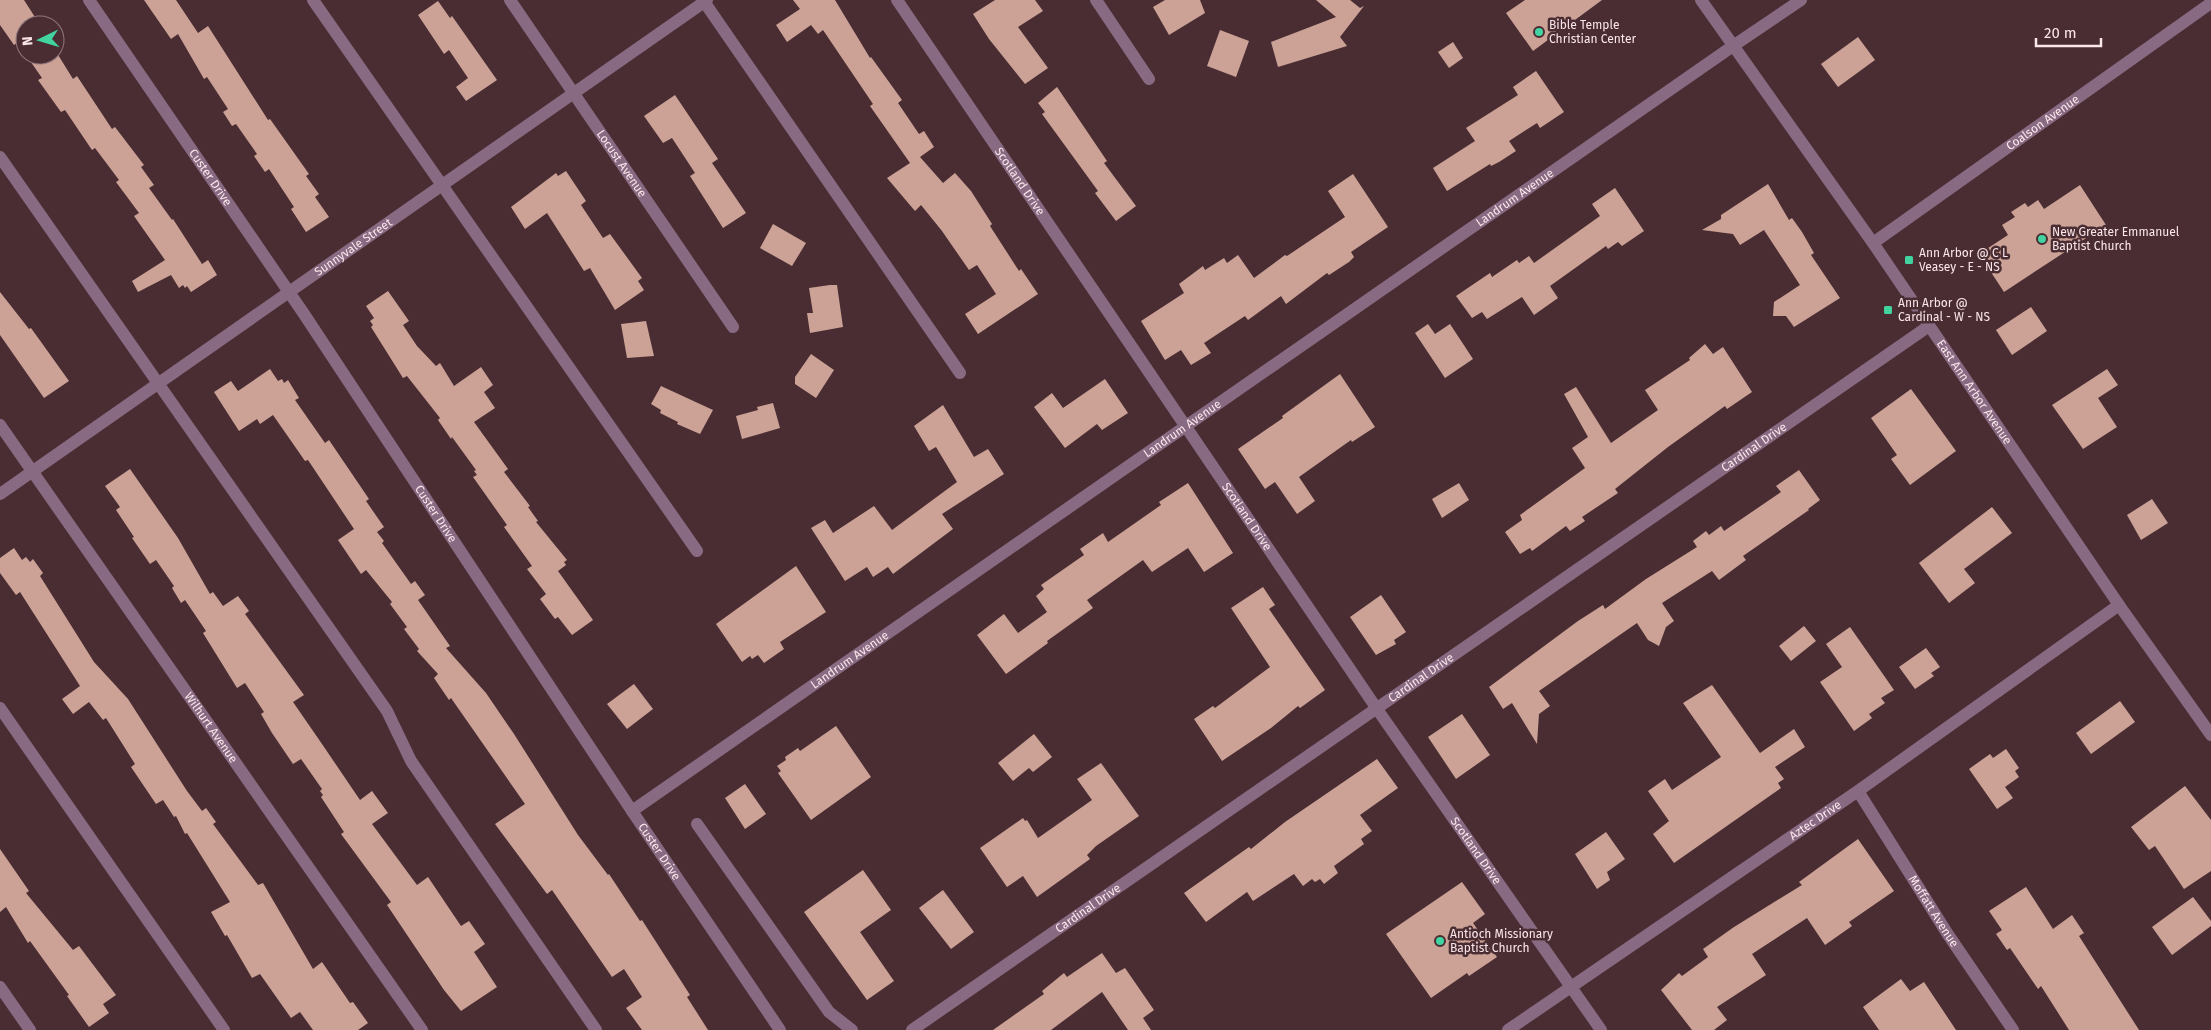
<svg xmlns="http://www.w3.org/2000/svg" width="2211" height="1030" viewBox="0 0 2211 1030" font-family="'Fira Sans',sans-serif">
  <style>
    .building { fill: #cca296 }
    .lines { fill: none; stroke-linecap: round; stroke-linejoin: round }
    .service { stroke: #886a82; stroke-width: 12 }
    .minor { stroke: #886a82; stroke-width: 12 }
    .tertiary { stroke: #886a82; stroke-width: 12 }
    .poi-dot { fill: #42d4a0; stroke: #4a2d33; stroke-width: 2 }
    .labels { text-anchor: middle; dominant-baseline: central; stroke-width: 5; stroke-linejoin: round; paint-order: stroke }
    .poi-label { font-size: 12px; fill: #fbe7eb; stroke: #4a2d33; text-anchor: start }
    .street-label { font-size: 12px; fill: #fbe7eb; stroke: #4a2d33 }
  </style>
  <rect width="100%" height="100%" fill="#4a2d33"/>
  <g class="building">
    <path d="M0,0H24L40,25H25V54L17,43L14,45L0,25Z"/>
    <path d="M144,0H176L198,33L208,26L268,120L270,119L309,174L306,176L319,194L315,197L329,217L306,232L291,209L294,207L269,169L265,172L254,156L257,154L236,124L232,126L223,112L228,109L207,77L204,79L178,34L171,39Z"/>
    <path d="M793,0H835L870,58L871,57L902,100L898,103L919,134L924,131L934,147L920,157L943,183L955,173L971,191L992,224L990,226L1019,271L1021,269L1038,294L978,334L965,314L996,294L977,265L969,270L942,231L921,205L915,211L887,178L910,163L870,106L873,104L823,30L818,34L811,25L787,42L776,25L800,9Z"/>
    <path d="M995,0H1035L1043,11L1018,27L1048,68L1025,84L989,39L973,14Z"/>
    <path d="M1165,0H1200L1205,13L1169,35L1153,7Z"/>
    <path d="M1316,0H1350L1360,8L1364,6L1340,37L1347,46L1278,67L1271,42L1336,17Z"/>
    <path d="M1525,0H1602L1533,51L1506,13Z"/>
    <path d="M438,1L450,18L452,16L497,80L466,101L456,87L468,78L449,50L444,54L418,15Z"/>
    <path d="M1220,30L1249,41L1236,77L1207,66Z"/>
    <path d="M1858,37L1875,60L1838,87L1821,64Z"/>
    <path d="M1453,42L1463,58L1449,68L1438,52Z"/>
    <path d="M55,50L73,79L77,76L112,129L115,127L144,165L141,167L154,185L149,188L172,220L173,219L202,264L208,260L217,275L191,292L187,286L185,288L183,285L179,288L171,275L138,292L132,281L165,260L134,216L139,213L116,182L119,180L95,148L92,150L65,110L61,112L38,80L42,78L26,55H55Z"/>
    <path d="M1536,71L1564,112L1540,128L1537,123L1509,141L1516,151L1499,162L1491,166L1490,164L1447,191L1433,168L1475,141L1466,128L1518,95L1513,87Z"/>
    <path d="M1057,87L1107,161L1104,163L1136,206L1116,221L1095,193L1098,191L1042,114L1045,112L1038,103Z"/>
    <path d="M675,95L718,159L712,163L746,213L723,228L690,176L695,173L672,138L663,143L644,116Z"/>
    <path d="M566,171L586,201L581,205L603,238L610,234L642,278L638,281L644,290L615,310L590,268L584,271L547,213L525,229L511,207L556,173L558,176Z"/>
    <path d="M1353,174L1388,227L1351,252L1354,257L1349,262L1329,275L1327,273L1286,304L1281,296L1248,320L1245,316L1204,343L1211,353L1191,365L1181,350L1165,360L1141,321L1184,293L1179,284L1203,266L1205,270L1224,258L1227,263L1238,255L1254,278L1285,255L1287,256L1345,217L1328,191Z"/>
    <path d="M1768,184L1789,220L1792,218L1802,232L1814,253L1811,255L1840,298L1794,327L1786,316H1773L1774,302L1800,285L1764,230L1740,245L1733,234L1702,230L1721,219V215Z"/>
    <path d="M2080,185L2106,225L2004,292L1979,254L2008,235L2002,225L2015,217L2011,212L2025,203L2028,207L2038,200L2044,209Z"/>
    <path d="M1615,188L1644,231L1622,246L1618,242L1608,249L1606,246L1550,286L1558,298L1534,315L1522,297L1487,319L1482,312L1472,318L1456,296L1490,273L1492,277L1517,260L1519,263L1529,256L1534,263L1600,216L1592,204Z"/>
    <path d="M773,224L806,243L792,266L760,248Z"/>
    <path d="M830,285H837L843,327L810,333L807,313H813L809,288Z"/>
    <path d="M388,291L409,321L403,325L417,346L436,366L440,363L454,386L481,367L493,385L484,392L495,408L474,422L508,469L504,472L530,506L528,507L538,521L536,522L567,560L564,562L566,565L558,571L593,620L572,635L558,617L555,619L540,599L546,594L527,569L532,566L504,527L507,525L473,477L477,475L474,471L476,470L452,437L451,439L438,420L440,418L407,376L403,378L371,327L373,325L370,321L374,318L366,306Z"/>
    <path d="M0,292L29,329L31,328L69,381L44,398L0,335Z"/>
    <path d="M2031,307L2047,331L2012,355L1996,330Z"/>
    <path d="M646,321L654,356L627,358L621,324Z"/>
    <path d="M1428,324L1435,334L1450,324L1473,359L1445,378L1415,333Z"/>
    <path d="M1705,344L1713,354L1723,347L1752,392L1727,409L1725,406L1668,447L1615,489L1618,493L1582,517L1585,521L1570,531L1566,526L1532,551L1530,548L1520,554L1505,532L1522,520L1520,515L1585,468L1572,448L1588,437L1564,394L1576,387L1611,443L1658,410L1645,390L1690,360L1689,358Z"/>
    <path d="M811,354L834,370L816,398L795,384V377Z"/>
    <path d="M270,369L278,381L282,379L284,383L288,380L299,398L295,400L325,443L329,440L369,499L366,501L384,527L377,532L384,541L382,543L411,584L415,581L425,595L418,600L450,646L446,648L486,693L514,734L578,835L608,875L609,874L640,921L642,920L690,995L687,997L708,1030H642L626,1008L642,997L624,969L612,977L552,890L547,894L495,824L525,804L451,698L449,700L434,678L438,674L417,651L419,649L404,629L407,627L390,604L392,602L366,570L361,574L338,540L354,529L308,460L305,461L273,415L260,424L257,419L239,431L214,392L231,381L238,391Z"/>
    <path d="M2107,369L2118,385L2098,398L2117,427L2083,449L2052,405Z"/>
    <path d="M1340,374L1375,427L1352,442L1351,440L1299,477L1315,501L1297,514L1275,482L1265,489L1238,449L1283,418L1282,416Z"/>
    <path d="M1105,379L1128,413L1102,430L1097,424L1065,448L1034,407L1052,393L1063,408Z"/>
    <path d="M661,386L713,410L700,434L677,424L678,422L660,413L661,410L651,404Z"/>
    <path d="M1911,389L1956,451L1910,485L1891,459L1897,455L1871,418Z"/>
    <path d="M773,403L780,428L742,439L736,416L758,410L757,407Z"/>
    <path d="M943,405L974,457L988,449L1004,474L942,514L953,529L893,574L888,567L873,577L867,567L845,581L811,528L825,520L833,533L874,506L892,530L957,482L936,447L929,451L914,426Z"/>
    <path d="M130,469L178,538L210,594L213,592L223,606L238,596L249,611L245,614L304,695L293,702L322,744L360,800L372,791L388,813L372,824L417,885L428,877L461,926L469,921L485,944L474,952L497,987L461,1011L444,990L387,905L391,902L341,834L344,832L321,797L323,795L320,791L322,789L301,759L293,764L272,733L261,714L264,712L245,683L237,688L203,633L206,631L185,600L181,603L172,588L174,586L156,560L150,564L132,538L134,537L116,510L120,507L105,486Z"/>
    <path d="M1799,470L1820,500L1808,509L1809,510L1743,556L1746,560L1719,580L1712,571L1662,603L1674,621L1666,627L1659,646L1648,640L1637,623L1539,691L1550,706L1539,714L1537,744L1512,703L1503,709L1489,687L1578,621L1603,605L1605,609L1646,579L1697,547L1693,541L1706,531L1709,535L1721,526L1724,531L1781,492L1776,486Z"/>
    <path d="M1188,483L1233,553L1204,572L1188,548L1152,572L1143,560L1087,600L1093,608L1047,641L1048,643L1006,674L977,635L1004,614L1018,633L1047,612L1036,596L1044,589L1041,585L1084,555L1080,549L1103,533L1108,542L1161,505L1159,502Z"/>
    <path d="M1459,483L1469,500L1442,518L1432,499Z"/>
    <path d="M2152,499L2168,523L2141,540L2127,515Z"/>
    <path d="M1992,507L2012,533L1964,569L1975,583L1949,603L1919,563Z"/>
    <path d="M14,548L22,560L26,557L30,562L33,559L43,573L40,576L94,662L128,699L187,791L202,811L206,808L216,822L213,824L258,885L263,883L313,969L322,962L350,1003L353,1002L368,1023L358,1030H313L300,1012L291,1018L260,974L252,978L227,935L225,936L211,912L230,902L187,833L185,834L176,816L174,817L163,800L156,804L131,767L135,764L106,718L103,720L89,702L73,714L62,699L80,686L20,592L16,595L0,573V558Z"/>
    <path d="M796,566L826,612L780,642L784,649L764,663L758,655L752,659L750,656L742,662L716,624Z"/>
    <path d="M1263,587L1275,605L1269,609L1325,690L1300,708L1298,706L1271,728L1222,761L1194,719L1213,706L1215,708L1270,667L1231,608Z"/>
    <path d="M1381,595L1406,632L1394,640L1396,644L1376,655L1350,617Z"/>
    <path d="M1804,626L1816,641L1791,661L1779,646Z"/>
    <path d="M1850,627L1894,690L1881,698L1885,703L1869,714L1872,718L1854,731L1820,682L1842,667L1826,644Z"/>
    <path d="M1926,648L1940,667L1931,673L1934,676L1915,689L1899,667Z"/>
    <path d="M634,684L653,709L627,729L607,704Z"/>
    <path d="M1712,685L1760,753L1794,729L1805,747L1775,767L1784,779L1778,783L1781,788L1674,863L1653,834L1669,821L1648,791L1665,779L1672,790L1721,757L1683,703Z"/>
    <path d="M2120,701L2135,722L2091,754L2076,733Z"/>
    <path d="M1462,714L1490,755L1456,779L1428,737Z"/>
    <path d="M836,726L871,777L811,820L778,773L781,771L777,766L786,760L785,757L798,748L800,751Z"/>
    <path d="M1034,734L1052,757L1033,772L1029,768L1013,781L998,763Z"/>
    <path d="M2006,749L2019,768L2015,771L2019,777L2005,787L2013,798L1997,809L1969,769L1990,754L1993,758Z"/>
    <path d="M1377,759L1398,788L1360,815L1372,831L1361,839L1364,844L1334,866L1338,873L1324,884L1320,879L1315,882L1312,879L1303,886L1294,874L1253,901L1247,892L1206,922L1184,893L1249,847L1251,849L1285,822Z"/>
    <path d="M1101,763L1139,816L1096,846L1087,855L1090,859L1037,897L1023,876L1007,887L980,848L1023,818L1025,821L1027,820L1038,838L1092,800L1077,779Z"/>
    <path d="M745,784L766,814L745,829L725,798Z"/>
    <path d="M2185,786L2211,820V871L2184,889L2155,846L2149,850L2131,827Z"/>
    <path d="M1606,832L1625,859L1607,872L1610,880L1597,889L1575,854Z"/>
    <path d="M1858,839L1894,891L1849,922L1852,926L1825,945L1807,918L1752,954L1766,975L1717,1007L1727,1020L1714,1030H1692L1661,990L1679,973L1682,976L1708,957L1703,949L1734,927L1802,885L1799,882Z"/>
    <path d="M0,849L29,891L26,893L73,950L79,946L116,995L103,1004L109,1013L89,1027L67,996L69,995L30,941L28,943L6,907L0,912Z"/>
    <path d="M863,870L891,910L860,932L894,981L867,1000L804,912Z"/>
    <path d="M1462,882L1485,914L1473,923L1497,957L1469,976L1467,973L1431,998L1386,934Z"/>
    <path d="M2026,887L2053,929L2072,915L2084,933L2079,936L2139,1030H2069L2041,986L2038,989L2010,948L2007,950L1996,934L2002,930L1989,911Z"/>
    <path d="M943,890L974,932L951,949L919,908Z"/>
    <path d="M2193,897L2211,921V926L2172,955L2152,927Z"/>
    <path d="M1102,953L1116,973L1125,968L1154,1010L1143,1018L1151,1030H1128L1102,992L1051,1030H993L1044,994L1042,991L1064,973L1067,977Z"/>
    <path d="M1901,979L1910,991L1924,982L1956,1030H1879L1863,1007Z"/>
  </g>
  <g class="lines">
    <g class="service">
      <path d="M313,0L697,551"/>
      <path d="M703,0L960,373"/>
      <path d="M1096,0L1149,79"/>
      <path d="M1733,46L1801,0"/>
      <path d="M0,157L387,711L411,761L596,1030"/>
      <path d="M0,708L224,1030"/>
      <path d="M697,824L829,1012L852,1030"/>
    </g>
    <g class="minor">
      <path id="s1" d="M89,0L304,314L632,811L780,1030"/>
      <path id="s2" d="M510,0L733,327"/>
      <path id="s3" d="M897,0L1377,709L1601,1030"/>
      <path id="s4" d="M1873,243L2211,3"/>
      <path id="s5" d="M0,425L422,1030"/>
      <path id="s6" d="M1858,791L1947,933L2013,1030"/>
      <path id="s7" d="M632,811L1733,46"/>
      <path d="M0,987L30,1030"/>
      <path id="s8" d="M912,1030L1929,326"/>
      <path id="s9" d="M1508,1030L1858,791L2119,605"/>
    </g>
    <g class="tertiary">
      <path id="s10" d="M1701,0L1873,243L2119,605L2211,735"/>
      <path id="s11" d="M0,494L707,0"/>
    </g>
  </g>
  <g class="poi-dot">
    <circle cx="1539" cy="32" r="5"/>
    <circle cx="2042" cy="239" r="5"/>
    <rect x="1904" y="255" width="10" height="10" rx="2.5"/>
    <rect x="1883" y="305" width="10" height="10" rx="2.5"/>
    <circle cx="1440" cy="941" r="5"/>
  </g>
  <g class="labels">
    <g class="poi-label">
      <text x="1549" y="25">Bible Temple<tspan x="1549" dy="14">Christian Center</tspan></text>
      <text x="2052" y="232">New Greater Emmanuel<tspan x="2052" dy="14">Baptist Church</tspan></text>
      <text x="1919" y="253">Ann Arbor @ C L<tspan x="1919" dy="14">Veasey - E - NS</tspan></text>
      <text x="1898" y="303">Ann Arbor @<tspan x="1898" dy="14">Cardinal - W - NS</tspan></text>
      <text x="1450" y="934">Antioch Missionary<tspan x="1450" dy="14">Baptist Church</tspan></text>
    </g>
    <g class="street-label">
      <text stroke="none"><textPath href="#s4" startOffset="208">Coalson Avenue</textPath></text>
      <text stroke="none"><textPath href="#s2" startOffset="198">Locust Avenue</textPath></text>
      <text stroke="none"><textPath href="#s1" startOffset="215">Custer Drive</textPath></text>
      <text stroke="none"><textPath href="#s3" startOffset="219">Scotland Drive</textPath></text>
      <text stroke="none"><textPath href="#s7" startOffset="1075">Landrum Avenue</textPath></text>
      <text stroke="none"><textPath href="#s11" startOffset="431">Sunnyvale Street</textPath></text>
      <text stroke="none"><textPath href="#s10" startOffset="478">East Ann Arbor Avenue</textPath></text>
      <text stroke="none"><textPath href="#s7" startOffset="670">Landrum Avenue</textPath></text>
      <text stroke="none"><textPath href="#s8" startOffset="1024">Cardinal Drive</textPath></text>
      <text stroke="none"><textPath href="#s1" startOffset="620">Custer Drive</textPath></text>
      <text stroke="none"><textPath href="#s3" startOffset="624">Scotland Drive</textPath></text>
      <text stroke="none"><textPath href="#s7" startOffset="265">Landrum Avenue</textPath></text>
      <text stroke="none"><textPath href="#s8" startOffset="619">Cardinal Drive</textPath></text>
      <text stroke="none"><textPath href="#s5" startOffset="369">Wilhurt Avenue</textPath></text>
      <text stroke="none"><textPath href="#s9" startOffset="372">Aztec Drive</textPath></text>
      <text stroke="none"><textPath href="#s3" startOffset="1029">Scotland Drive</textPath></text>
      <text stroke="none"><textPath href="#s1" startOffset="1025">Custer Drive</textPath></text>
      <text stroke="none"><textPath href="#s8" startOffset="214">Cardinal Drive</textPath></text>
      <text stroke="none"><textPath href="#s6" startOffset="142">Moffatt Avenue</textPath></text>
    </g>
  </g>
  <g transform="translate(40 40) rotate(265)"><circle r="24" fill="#4a2d33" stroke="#91777d"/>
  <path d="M0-4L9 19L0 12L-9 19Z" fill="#42d4a0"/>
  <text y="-8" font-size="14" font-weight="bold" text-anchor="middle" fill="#fbe7eb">N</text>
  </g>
  <path d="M2036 38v8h65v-8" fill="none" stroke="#fbe7eb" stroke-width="2.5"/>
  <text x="2044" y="38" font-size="15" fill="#fbe7eb" stroke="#4a2d33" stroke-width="4" paint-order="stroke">20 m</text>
</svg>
